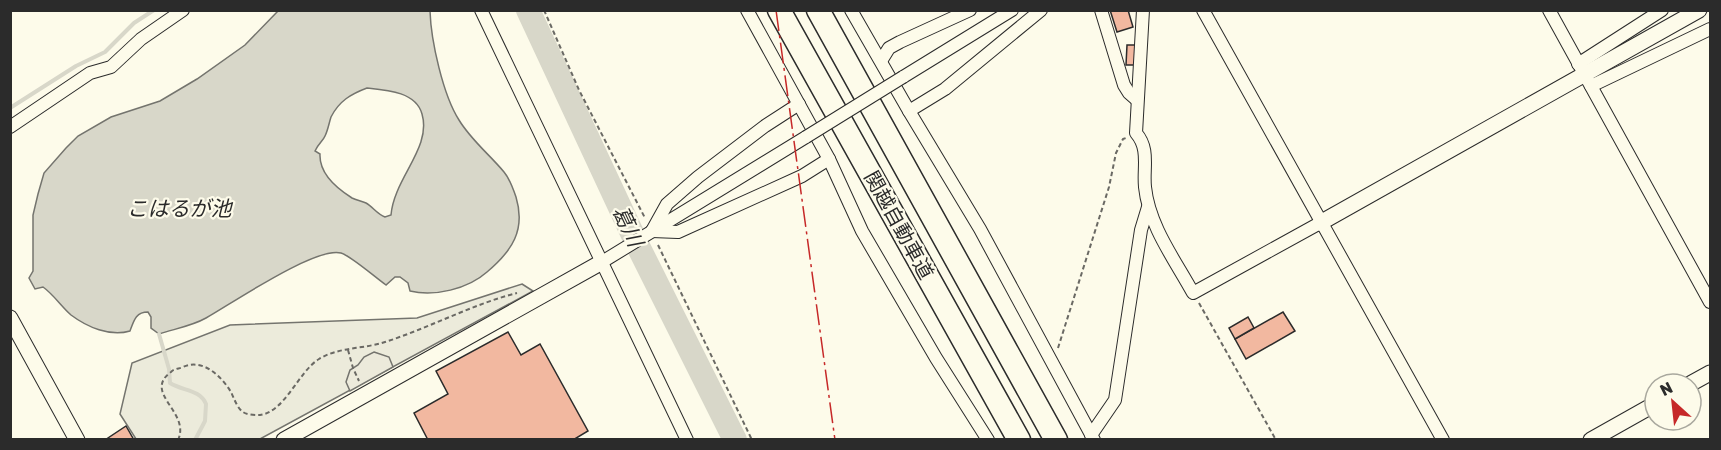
<svg xmlns="http://www.w3.org/2000/svg" width="1721" height="450" viewBox="0 0 1721 450" font-family="Rubik,'Noto Sans JP',sans-serif">
  <style>
    .green { fill: #ecebdb; stroke: #74746e; stroke-width: 1.5 }
    .parking { fill: #eceadb; stroke: #74746e; stroke-width: 1.5 }
    .water { fill: #d8d7c9; stroke: #74746e; stroke-width: 1.5; fill-rule: evenodd }
    .lines { fill: none; stroke-linecap: round; stroke-linejoin: round }
    .stream { stroke: #d8d7c9; stroke-width: 4 }
    .river { stroke: #d8d7c9; stroke-width: 24 }
    .building { fill: #f2b8a0; stroke: #2b2b2b; stroke-width: 1.5 }
    .minor-casing { stroke: #2b2b2b; stroke-width: 14 }
    .tertiary-casing { stroke: #2b2b2b; stroke-width: 17 }
    .motorway-casing { stroke: #2b2b2b; stroke-width: 25 }
    .path { stroke: #6a6964; stroke-width: 2; stroke-dasharray: 4.5 3; stroke-linecap: butt }
    .minor { stroke: #fdfbea; stroke-width: 12 }
    .tertiary { stroke: #fdfbea; stroke-width: 15 }
    .motorway { stroke: #fdfbea; stroke-width: 22 }
    .minor-bridge-casing { stroke: #2b2b2b; stroke-width: 14; stroke-linecap: butt }
    .minor-bridge { stroke: #fdfbea; stroke-width: 12 }
    .power { stroke: #c62828; stroke-width: 1.5; stroke-dasharray: 21 4.5 3 4.5; stroke-linecap: butt }
    .labels { text-anchor: middle; dominant-baseline: central; stroke-width: 4.5; stroke-linejoin: round; paint-order: stroke }
    .street-label { font-size: 20px; fill: #2b2b2b; stroke: #fdfbea }
    .water-label { font-size: 21px; font-style: italic; fill: #2b2b2b; stroke: #fdfbea }
  </style>
  <rect width="100%" height="100%" fill="#fdfbea"/>
  <path class="green" d="M522,284L533,291L260,439H136L120,414L132,363L230,325L417,318Z"/>
  <path class="parking" d="M374,352L389,357L393,367L350,391L346,382L350,370L358,365L364,357Z"/>
  <path class="water" d="M278,11H430C431,41 443,95 459,120C471,140 490,155 504,172C510,179 513,188 516,197C526,230 512,251 487,272C468,289 434,297 410,291L408,283L400,277H395L386,285C376,278 351,256 341,253C316,246 231,304 206,318C192,326 174,329 159,334L151,328V317L148,312C136,312 134,320 130,331C110,337 87,327 71,315C61,306 53,294 43,287L35,289L29,278L33,271V215L38,194L44,173L66,148L78,136L111,117L160,101L197,79L245,45ZM367,88C387,90 416,92 422,114C432,148 394,178 391,215L385,217C377,214 373,207 366,203C361,201 356,200 352,198C336,188 319,174 320,154L315,151C318,144 323,141 325,136C328,130 329,123 331,117C339,101 351,94 367,88Z"/>
  <g class="lines">
    <g class="stream">
      <path d="M10,108L76,66L105,52L134,23L154,10"/>
      <path d="M159,334L169,369L170,383C182,391 200,389 206,404L205,421L195,440"/>
    </g>
    <path class="river" d="M528,10L638,246L735,440"/>
  </g>
  <g class="building">
    <path d="M1110,10H1128L1133,27L1117,32Z"/>
    <path d="M1127,45H1136L1135,65H1126Z"/>
    <path d="M1283,312L1295,331L1246,359L1235,339Z"/>
    <path d="M1248,317L1254,328L1235,339L1229,328Z"/>
    <path d="M508,332L521,355L540,344L588,431L573,440H428L414,413L448,394L436,371Z"/>
    <path d="M126,426L134,440H105Z"/>
  </g>
  <g class="lines">
    <g class="minor-casing">
      <g id="minor">
        <path d="M481,10L687,440"/>
        <path d="M747,10L829,159L862,231L936,358L988,440"/>
        <path d="M851,10L909,111L980,229L1094,440"/>
        <path d="M1101,10L1124,85L1129,93L1137,100"/>
        <path d="M1143,10L1136,133C1150,149 1143,168 1145,187C1149,226 1175,260 1193,293L1320,223"/>
        <path d="M1203,10L1443,440"/>
        <path d="M1549,10L1710,302"/>
        <path d="M881,61L889,48L900,42L970,10"/>
        <path d="M1578,64L1662,10"/>
        <path d="M903,77L1012,10"/>
        <path d="M1591,86L1710,29"/>
        <path d="M909,111L945,89L1041,10"/>
        <path d="M10,127L90,73L111,67L141,39L183,10"/>
        <path d="M652,231L667,204L698,177L765,126L799,104"/>
        <path d="M652,231L678,232L802,176L829,159"/>
        <path d="M602,262L806,137"/>
        <path d="M1091,435L1115,400L1141,230L1148,207"/>
      </g>
    </g>
    <g class="tertiary-casing">
      <g id="tertiary">
        <path d="M1320,223L1699,10"/>
        <path d="M10,318L77,440"/>
        <path d="M1690,384L1710,373"/>
        <path d="M284,440L602,262"/>
        <path d="M1591,440L1655,404"/>
      </g>
    </g>
    <g class="motorway-casing">
      <g id="motorway">
        <path d="M779,10L1019,440"/>
        <path d="M818,10L1056,440"/>
      </g>
    </g>
    <g class="path">
      <path d="M544,10L579,90L645,218"/>
      <path d="M658,245L752,440"/>
      <path d="M1199,303L1276,440"/>
      <path d="M1058,348L1109,187L1116,153L1123,139L1126,138"/>
      <path d="M348,350L353,368L359,381"/>
      <path d="M178,440C191,412 142,393 171,372C175,368 179,369 183,367C203,358 221,376 231,392C234,398 237,408 243,412C247,415 255,415 260,415C285,412 298,372 319,359C338,347 364,349 385,342C429,328 473,304 517,293"/>
    </g>
    <use href="#minor" class="minor"/>
    <use href="#tertiary" class="tertiary"/>
    <use href="#motorway" class="motorway"/>
    <g class="minor-bridge-casing">
      <path id="minor-bridge" d="M806,137L903,77"/>
    </g>
    <use href="#minor-bridge" class="minor-bridge"/>
    <path class="power" d="M776,10L835,440"/>
  </g>
  <g class="labels">
    <g class="street-label">
      <text transform="translate(899 225) rotate(61)">関越自動車道</text>
    </g>
    <g class="water-label">
      <text x="179" y="208">こはるが池</text>
      <text transform="translate(628 226) rotate(65)">葛川</text>
    </g>
  </g>
  <rect width="1721" height="450" fill="none" stroke="#2b2b2b" stroke-width="24"/>
  <g transform="translate(1673 402) rotate(333)"><circle r="28" fill="#fdfbea" stroke="#a9a89e" stroke-width="1.5"/>
  <path d="M0-4.5L10 22L0 15L-10 22Z" fill="#c62828"/>
  <text y="-9" font-size="16" font-weight="bold" text-anchor="middle" fill="#2b2b2b">N</text>
  </g>
</svg>
